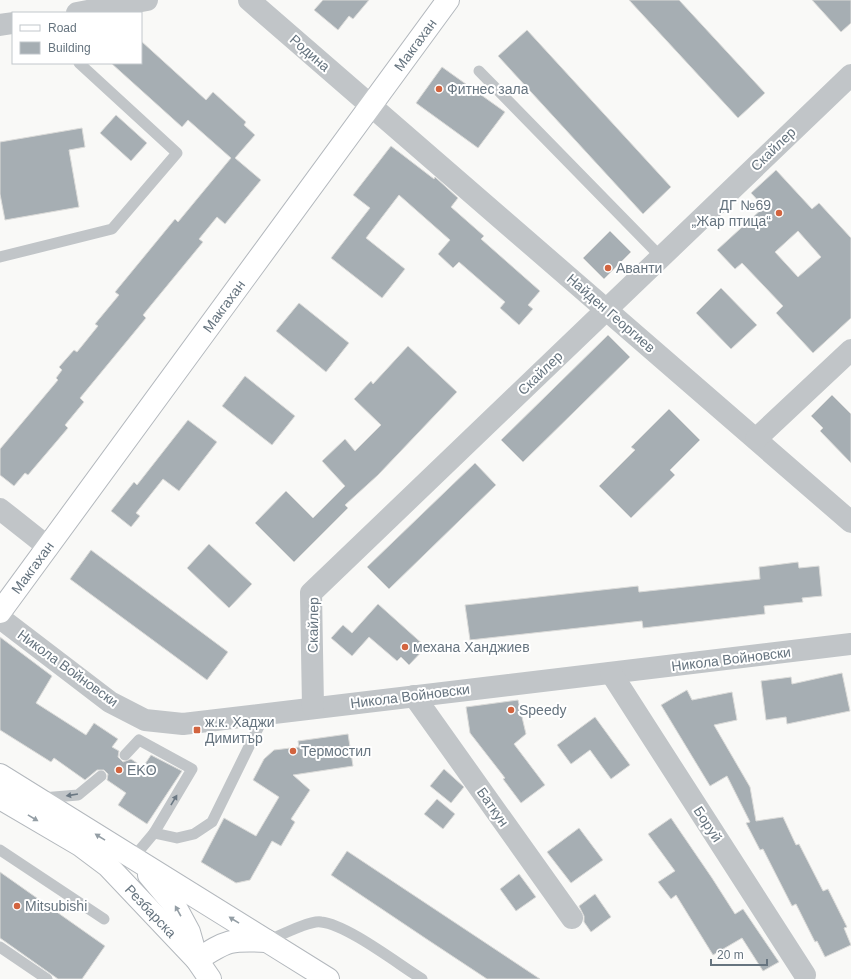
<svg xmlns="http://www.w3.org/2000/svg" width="851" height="979" viewBox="0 0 851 979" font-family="Arial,sans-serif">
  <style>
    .building { fill: #a6aeb3; stroke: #dbdbd9; fill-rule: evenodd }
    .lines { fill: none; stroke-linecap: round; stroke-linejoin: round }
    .secondary-casing { stroke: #b3b8bd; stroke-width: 24 }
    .lane { stroke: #c1c5c8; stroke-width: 11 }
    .street { stroke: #c1c5c8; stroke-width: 22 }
    .secondary { stroke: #fff; stroke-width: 22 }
    .oneway { fill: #6b7883 }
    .oneway2 { fill: #949ea5 }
    .poi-dot { fill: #d2643f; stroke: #fff; stroke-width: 1.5 }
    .labels { text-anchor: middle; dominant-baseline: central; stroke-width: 4; stroke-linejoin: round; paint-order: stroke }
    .street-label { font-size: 14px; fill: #66747f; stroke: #fff }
    .poi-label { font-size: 14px; fill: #66747f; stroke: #fff; text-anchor: start }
  </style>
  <rect width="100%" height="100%" fill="#f9f9f7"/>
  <g class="building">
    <path d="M323,0H369L353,19L349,16L338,30L314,10Z"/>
    <path d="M629,0H679L765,93L738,118Z"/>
    <path d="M812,0H851V23L841,32Z"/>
    <path d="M527,30L671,187L643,214L498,56Z"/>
    <path d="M141,41L206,100L213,92L246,122L244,125L255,135L235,158L261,180L225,224L217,217L199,239L203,242L143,315L146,318L80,398L84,402L65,425L68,428L28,475L25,473L14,486L0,475V449L58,380L56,378L62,370L59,367L74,350L77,352L98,326L95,324L119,295L115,292L175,219L178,222L231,158L188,120L182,127L111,63H141Z"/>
    <path d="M442,67L505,112L478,148L416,103Z"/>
    <path d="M116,115L147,143L131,161L100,133Z"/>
    <path d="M82,128L85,147L69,150L79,207L5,220L0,194V142Z"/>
    <path d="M391,146L434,179L435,177L458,198L451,207L484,236L481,239L540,291L528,305L533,309L519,325L500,308L505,302L459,262L453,268L438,254L450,240L399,195L366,238L405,269L382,298L331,258L370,208L353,195Z"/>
    <path d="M776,170L812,209L819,203L851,238V318L813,353L776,313L783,306L742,263L735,269L717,250L764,207L751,193ZM798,231L821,257L798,277L775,252Z"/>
    <path d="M610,231L631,252L604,279L583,258Z"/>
    <path d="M721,288L757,325L731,349L696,313Z"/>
    <path d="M299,303L349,343L326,372L276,331Z"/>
    <path d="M608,335L630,357L523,462L501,440Z"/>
    <path d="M408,346L457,392L378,475L345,505L348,508L294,562L255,523L286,491L313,518L345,486L322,461L345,439L355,451L381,425L354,399L371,381L373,384Z"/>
    <path d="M245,376L295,416L272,445L222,406Z"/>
    <path d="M832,395L851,414V463L820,431L823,428L811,416Z"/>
    <path d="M669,409L700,440L670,470L675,475L631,518L599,486L635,450L631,447Z"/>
    <path d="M188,420L217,442L179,491L163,479L136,513L140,516L131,527L111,511L134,482L137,485Z"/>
    <path d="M475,463L496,485L389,589L367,567Z"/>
    <path d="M209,544L252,584L229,608L187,568Z"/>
    <path d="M91,550L228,652L207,680L70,579Z"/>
    <path d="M798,562L799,568L819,566L822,596L802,598L803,602L764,606L765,614L643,628L642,621L470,640L465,605L638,586L639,592L760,579L759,567Z"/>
    <path d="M378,604L426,647L409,665L401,657L397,661L369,637L352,656L331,638L343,625L352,633Z"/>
    <path d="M0,637L52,676L36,703L86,735L94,723L118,739L112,747L119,751L118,757L123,762L131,759L143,767L151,755L182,771L147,824L118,805L126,793L107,780L108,774L104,770H97L85,780L54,758L51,762L0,730Z"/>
    <path d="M842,673L850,711L787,724L786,717L766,720L761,681L791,677L792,684Z"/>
    <path d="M687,690L692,700L732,692L737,720L714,725L750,787L756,821L783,817L796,845L799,844L823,891L828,889L847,927L844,928L851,945L825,957L817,941L815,942L796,904L792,906L763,849L760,850L746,823L750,822L727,776L710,786L661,705Z"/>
    <path d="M518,700L526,734L514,744L545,785L521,803L503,779L505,778L470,733L466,707Z"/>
    <path d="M595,717L630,765L611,779L590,750L571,764L557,745Z"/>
    <path d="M348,734L353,766L293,775L310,790L291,819L295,822L281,846L272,841L250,880L236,883L201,862L224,818L256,836L279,797L253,780L264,759L274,750L299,747L298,741Z"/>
    <path d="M444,769L464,787L451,803L430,786Z"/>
    <path d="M437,799L455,814L443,829L424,814Z"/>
    <path d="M671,818L712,878L735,914L743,909L779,962L763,971L742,938L713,955L676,895L671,899L658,882L675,871L648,834Z"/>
    <path d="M579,828L603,860L571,883L547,852Z"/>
    <path d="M347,851L540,979H487L428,940L331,875Z"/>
    <path d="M0,872L105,946L82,979H58L0,938Z"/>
    <path d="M519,874L536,897L516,911L500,889Z"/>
    <path d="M595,894L611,917L591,932L584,922V916L579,906Z"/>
  </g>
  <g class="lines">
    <g class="secondary-casing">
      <g id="secondary">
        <path id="s1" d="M0,612L448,0"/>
        <path d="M0,775L328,979"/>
        <path id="s2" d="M0,798L80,845L108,866L197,960L210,979"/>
        <path d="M149,875L175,906L189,932L195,953"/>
        <path d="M197,960C227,940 231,939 267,941"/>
      </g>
    </g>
    <g class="lane">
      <path d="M479,71L661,257"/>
      <path d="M0,257L112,229L177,153L79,63"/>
      <path d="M125,755L139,740L192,769L154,833L133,858"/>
      <path d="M42,798L78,795L101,776"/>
      <path d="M154,833L177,838L194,834L212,822L265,714"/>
      <path d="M0,850L104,919"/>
      <path d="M267,941C279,936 310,920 321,922C346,924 398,964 422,979"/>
      <path d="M0,947L47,979"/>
    </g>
    <g class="street">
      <path d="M249,0L851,522"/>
      <path d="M77,13L147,0"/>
      <path d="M0,25L13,23"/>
      <path d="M756,439L851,350"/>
      <path d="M0,509L48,547"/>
      <path d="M0,618L110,702L145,720L183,724L851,644"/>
      <path d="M611,673L805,975"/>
      <path d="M414,696L572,918"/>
      <path d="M313,707L311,593L851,75"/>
    </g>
    <use href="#secondary" class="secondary"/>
  </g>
  <defs><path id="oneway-solid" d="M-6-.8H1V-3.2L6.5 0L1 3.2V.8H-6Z"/></defs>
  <g class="oneway">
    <use href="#oneway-solid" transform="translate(72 795) rotate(171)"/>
    <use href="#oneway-solid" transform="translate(174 800) rotate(-59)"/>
  </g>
  <g class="oneway2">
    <use href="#oneway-solid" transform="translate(33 818) rotate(31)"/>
    <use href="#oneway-solid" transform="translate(100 837) rotate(-148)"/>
    <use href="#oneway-solid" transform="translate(178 911) rotate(-119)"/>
    <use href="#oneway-solid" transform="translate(234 920) rotate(-148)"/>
  </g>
  <g class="poi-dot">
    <circle cx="439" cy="89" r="4"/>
    <circle cx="779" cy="213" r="4"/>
    <circle cx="608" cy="268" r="4"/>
    <circle cx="405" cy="647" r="4"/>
    <circle cx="511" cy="710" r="4"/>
    <rect x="193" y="726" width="8" height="8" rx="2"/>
    <circle cx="293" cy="751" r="4"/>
    <circle cx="119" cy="770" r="4"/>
    <circle cx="17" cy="906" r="4"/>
  </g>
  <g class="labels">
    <g class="street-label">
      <text stroke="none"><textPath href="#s1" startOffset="703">Макгахан</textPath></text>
      <text transform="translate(310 53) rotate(41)">Родина</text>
      <text transform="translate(773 149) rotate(-44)">Скайлер</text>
      <text stroke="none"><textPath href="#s1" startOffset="379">Макгахан</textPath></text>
      <text transform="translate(611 313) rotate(41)">Найден Георгиев</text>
      <text transform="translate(540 373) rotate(-44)">Скайлер</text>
      <text stroke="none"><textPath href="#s1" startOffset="55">Макгахан</textPath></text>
      <text transform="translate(313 625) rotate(-89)">Скайлер</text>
      <text transform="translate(731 659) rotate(-7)">Никола Войновски</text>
      <text transform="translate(68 668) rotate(36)">Никола Войновски</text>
      <text transform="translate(410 696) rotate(-7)">Никола Войновски</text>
      <text transform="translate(493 807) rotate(55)">Баткун</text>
      <text transform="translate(708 824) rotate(57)">Боруй</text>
      <text stroke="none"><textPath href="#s2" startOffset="190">Резбарска</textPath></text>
    </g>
    <g class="poi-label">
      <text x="447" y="89">Фитнес зала</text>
      <text x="771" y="205" text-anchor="end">ДГ №69<tspan x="771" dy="16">„Жар птица“</tspan></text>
      <text x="616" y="268">Аванти</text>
      <text x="413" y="647">механа Ханджиев</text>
      <text x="519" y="710">Speedy</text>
      <text x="205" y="722">ж.к. Хаджи<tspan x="205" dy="16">Димитър</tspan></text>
      <text x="301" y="751">Термостил</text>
      <text x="127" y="770">EKO</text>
      <text x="25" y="906">Mitsubishi</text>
    </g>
  </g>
  <rect x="12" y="12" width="130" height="52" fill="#ffffff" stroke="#c2c7cc"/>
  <rect x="20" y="25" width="20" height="6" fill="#ffffff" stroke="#c2c7cc"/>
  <text x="48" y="32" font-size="12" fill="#66747f">Road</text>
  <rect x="20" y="42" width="20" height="12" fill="#a6aeb3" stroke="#c2c7cc"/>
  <text x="48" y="52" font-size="12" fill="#66747f">Building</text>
  <path d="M711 959v6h56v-6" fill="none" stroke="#66747f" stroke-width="2"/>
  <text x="717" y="959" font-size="12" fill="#66747f" stroke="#ffffff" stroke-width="3" paint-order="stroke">20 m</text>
</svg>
